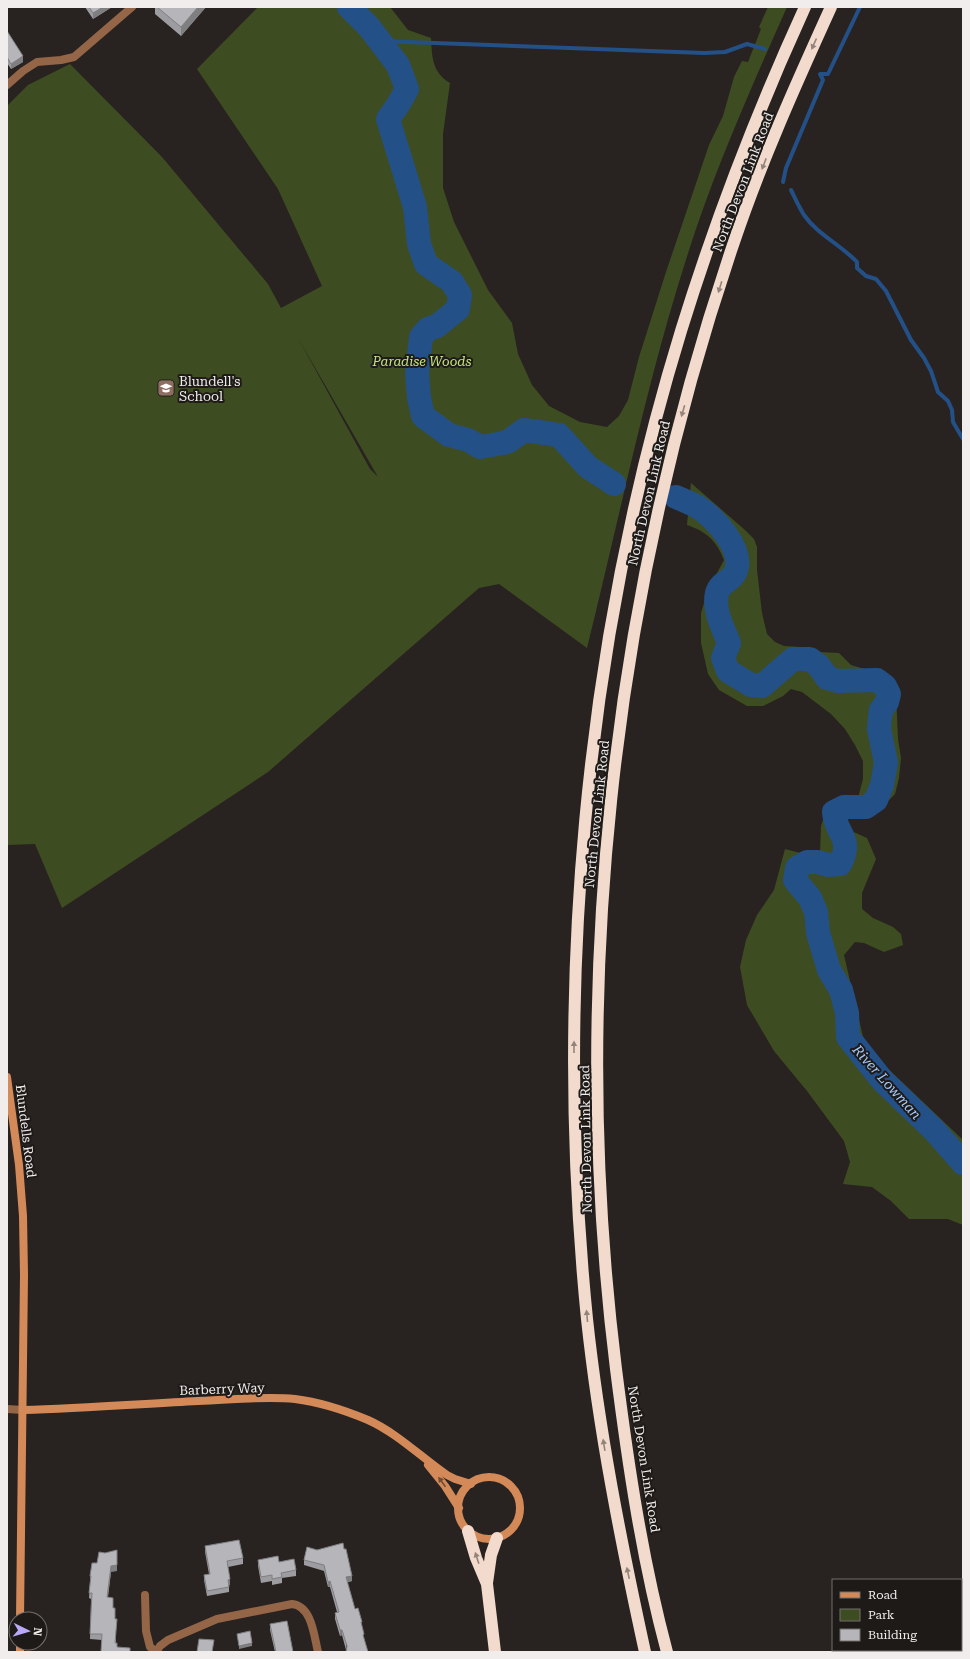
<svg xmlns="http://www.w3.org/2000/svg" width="970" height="1659" viewBox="0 0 970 1659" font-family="'Roboto Serif',serif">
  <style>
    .green { fill: #3e4d21; fill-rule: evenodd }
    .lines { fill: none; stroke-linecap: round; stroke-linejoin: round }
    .stream { stroke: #245088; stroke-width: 4 }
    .river { stroke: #245088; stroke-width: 24 }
    .street { stroke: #946647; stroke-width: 8 }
    .secondary { stroke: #d48a58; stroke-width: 8 }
    .highway { stroke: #f2dacc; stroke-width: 12 }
    .wall { fill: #9d9ca0 }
    .shaded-wall { fill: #7f7f82 }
    .building { fill: #b6b5ba; stroke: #7f7f82 }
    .oneway { fill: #93847b }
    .oneway2 { fill: #704c35 }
    .labels { text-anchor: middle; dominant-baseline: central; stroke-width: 4; stroke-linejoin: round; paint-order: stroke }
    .street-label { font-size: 13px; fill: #f0edec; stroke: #1e1a18 }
    .park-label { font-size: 13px; font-style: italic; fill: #c4e780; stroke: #1e1a18 }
    .poi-label { font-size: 13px; fill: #f0edec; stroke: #1e1a18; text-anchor: start }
    .water-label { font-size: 14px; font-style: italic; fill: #a4cafc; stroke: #1e1a18 }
  </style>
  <rect width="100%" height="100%" fill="#282321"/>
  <g class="green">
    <path d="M258,7H390L408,30L431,38C432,57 432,72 450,83L443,134V188L454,222L488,290L512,323L518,354L532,385L549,406L580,422L607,427L619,416L628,400L639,357L666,272L709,145L723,116L734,77L742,61L748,62L761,29L759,27L768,7H787C755,79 723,151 697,226C650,364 622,507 587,648L499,584L479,588L268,772L62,908L35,844L7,845V106L28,85L70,64L162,157L268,284L281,308L322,286L278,189L197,69ZM298,338L378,477L370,469Z"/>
    <path d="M691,483L745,530L754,539L757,547V570L762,613L767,634L775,642L784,646L800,647L820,652L839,653L851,665L875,672L887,680L896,694L898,739L901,758L899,778L895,794L882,807L868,817L861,816L859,794L863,779V761L855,745L845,729L831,714L802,692L791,689L783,696L763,706H747L719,690L708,674L701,643V613L708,590L724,560C716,540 707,532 687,525Z"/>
    <path d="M823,820L847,829L867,838L876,859L862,893V909L873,918L893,927L901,934L903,945L884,952L864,943L855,942L844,955L863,1037L881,1062L963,1140V1225L948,1219H909L891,1201L872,1187L843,1184L850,1162L844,1141L807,1091L774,1051L747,1005L740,967L746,940L757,915L774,890L785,849L808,855L820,853L821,826Z"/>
  </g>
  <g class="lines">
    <g class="stream">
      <path d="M380,41L704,53L725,52L747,44L765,49"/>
      <path d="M783,182L786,168L823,80L820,74H828L860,7"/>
      <path d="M791,190C795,198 799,207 804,215C817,234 841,245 857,262V268L866,276L876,279L886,291L911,340L924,358L931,371L938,392L948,401L952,410L953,422L963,439"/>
    </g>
    <g class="river">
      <path d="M349,7L369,27L398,65L407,89L398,105L388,119L415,207L419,244L426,264L452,282L460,295L458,309L437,326L428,329L421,337L417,373L419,398L423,416L449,435L468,440L480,447L503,443L509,441L524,430L559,435L588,467L614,484"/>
      <path d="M676,497C683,500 690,503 696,506C714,516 746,551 735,573C730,582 720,582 717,593C713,610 723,628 729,643L723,658L728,671L751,685L762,686L793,659H810L819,666L827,678L838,681L877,680L885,686L889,694L887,702L881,710L880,717L879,729L886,763L882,785L876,800L866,807H844L834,812C835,834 854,838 840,864L828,865L818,862H807L797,868L795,880L810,898L816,912L818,933L829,970L841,990L847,1013L848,1037L882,1080L934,1130L963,1163"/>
    </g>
    <g class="street">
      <path d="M7,85L23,71L37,62L61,60L74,57L132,7"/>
      <path d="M7,1409L23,1410"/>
      <path d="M145,1595L146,1631L150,1647L157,1652"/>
      <path d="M157,1651L160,1646L168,1640L217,1619L292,1604C312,1606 314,1636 318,1652"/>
    </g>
    <g class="secondary">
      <path d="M7,1077L19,1165L23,1216L24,1275L20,1619"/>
      <path d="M23,1410C81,1408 140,1404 198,1401C230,1400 263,1396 295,1399C320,1402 344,1410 368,1420C397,1433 421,1457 447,1475L455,1479L471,1484"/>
      <path d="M428,1465L445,1486L459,1508"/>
      <circle cx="489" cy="1508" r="31"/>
      <path d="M20,1652V1643"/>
    </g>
    <g class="highway">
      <path d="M468,1531L476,1558L487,1584L495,1652"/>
      <path d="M487,1583L491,1555L497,1538"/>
      <path d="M645,1652C621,1542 599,1431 587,1319C554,990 584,647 681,331C715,221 757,112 805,7"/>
      <path d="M667,1652C642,1559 628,1464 616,1369C569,991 611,602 734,242C761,162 796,84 831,7"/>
    </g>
  </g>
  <g class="wall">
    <path d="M85,7H112L93,19Z"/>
    <path d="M155,7H179L180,8V7H206L181,36L155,14Z"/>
    <path d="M7,31L23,62L11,69L7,63Z"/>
    <path d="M205,1546L243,1558V1564L228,1567L230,1585H229V1592L207,1596L204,1580V1575L209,1574L205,1552Z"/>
    <path d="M307,1547L352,1581L348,1582L346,1650L342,1635L340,1636L335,1619V1613L337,1612L330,1587H328L324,1571L304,1565V1560Z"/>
    <path d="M258,1560L279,1562L296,1570V1576L282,1578V1583L272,1585V1581L261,1583L258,1566Z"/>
    <path d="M117,1571L111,1572L108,1597L113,1608L115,1619L116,1643L117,1647L130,1652H101L102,1640L90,1639L91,1599L89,1598L90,1582V1576Z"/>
    <path d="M270,1624L293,1652H275L270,1630Z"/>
  </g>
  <g class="shaded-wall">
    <path d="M103,7H112L93,19V13Z"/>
    <path d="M198,7H206L181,36V27Z"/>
    <path d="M23,56V62L11,69V64Z"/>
    <path d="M117,1565V1571L111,1572L107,1603V1597L111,1566Z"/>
    <path d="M352,1576V1581L346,1583V1577Z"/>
    <path d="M230,1579V1585H228V1580Z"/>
    <path d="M330,1581V1587H328V1582Z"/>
    <path d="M340,1630H342V1635L340,1636Z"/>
    <path d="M252,1643V1646L239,1649V1646Z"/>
  </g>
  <g class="building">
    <path d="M89,7H103L93,13Z"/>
    <path d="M157,7H179L180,8V7H198L181,27Z"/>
    <path d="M7,31L23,56L11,64L7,57Z"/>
    <path d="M239,1540L243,1558L227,1561L230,1579L228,1580L229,1587L207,1591L204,1575L210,1574L205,1546Z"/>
    <path d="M343,1543L344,1549H346L352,1576L346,1577L355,1609L358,1608L362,1622H361L364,1634L363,1635L368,1652H346L347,1646L342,1630H340L335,1613L339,1612L330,1581L328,1582L324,1565L304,1560L307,1547L317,1550Z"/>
    <path d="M117,1550V1565L111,1566L107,1597L113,1598V1608H115V1619H117L115,1643H117V1647L130,1648V1652H101L102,1634H90L92,1593H89L91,1576H90L92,1563H97L99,1552L105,1553Z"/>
    <path d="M278,1556L279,1562L294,1559L296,1570L281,1573L282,1577L272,1579V1575L261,1577L258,1560Z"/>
    <path d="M287,1621L293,1652H276L270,1624Z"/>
    <path d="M250,1631L252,1643L239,1646L237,1634Z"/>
    <path d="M199,1639L214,1640L212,1652H197Z"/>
  </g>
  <defs><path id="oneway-solid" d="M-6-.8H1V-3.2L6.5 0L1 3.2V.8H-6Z"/></defs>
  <g class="oneway">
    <use href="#oneway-solid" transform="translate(814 44) rotate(114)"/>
    <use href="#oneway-solid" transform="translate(764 164) rotate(111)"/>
    <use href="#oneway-solid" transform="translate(720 287) rotate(107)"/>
    <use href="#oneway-solid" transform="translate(683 411) rotate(106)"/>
    <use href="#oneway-solid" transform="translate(574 1047) rotate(-90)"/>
    <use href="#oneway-solid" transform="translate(587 1316) rotate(-95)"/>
    <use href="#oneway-solid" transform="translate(604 1445) rotate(-99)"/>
    <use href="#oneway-solid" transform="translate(477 1558) rotate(-108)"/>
    <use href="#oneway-solid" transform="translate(628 1573) rotate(-102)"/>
  </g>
  <use class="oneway2" href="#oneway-solid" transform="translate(442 1482) rotate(-126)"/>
  <defs>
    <g id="school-square" transform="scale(0.9)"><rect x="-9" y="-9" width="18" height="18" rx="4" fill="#8d6e63" stroke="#1e1a18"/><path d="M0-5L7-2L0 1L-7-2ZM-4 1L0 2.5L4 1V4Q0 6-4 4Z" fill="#fff"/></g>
  </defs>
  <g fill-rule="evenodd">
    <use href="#school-square" x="166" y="388"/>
  </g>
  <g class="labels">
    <g class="street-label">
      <text transform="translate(743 182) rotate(-69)">North Devon Link Road</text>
      <text transform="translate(649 493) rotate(-77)">North Devon Link Road</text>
      <text transform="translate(597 814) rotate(-84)">North Devon Link Road</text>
      <text transform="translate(26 1131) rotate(83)">Blundells Road</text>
      <text transform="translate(586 1139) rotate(-91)">North Devon Link Road</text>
      <text transform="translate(222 1389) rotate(-2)">Barberry Way</text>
      <text transform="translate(644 1459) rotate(81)">North Devon Link Road</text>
    </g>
    <g class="park-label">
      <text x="422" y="361">Paradise Woods</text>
    </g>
    <g class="poi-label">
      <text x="179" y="381">Blundell's<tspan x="179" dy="15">School</tspan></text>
    </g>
    <g class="water-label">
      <text transform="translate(887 1082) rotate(48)">River Lowman</text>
    </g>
  </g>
  <rect width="970" height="1659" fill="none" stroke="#f0edec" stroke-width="16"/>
  <rect x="832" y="1579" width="130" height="72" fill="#1e1a18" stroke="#726e6d"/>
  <rect x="840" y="1592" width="20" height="6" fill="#d48a58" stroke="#726e6d"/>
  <text x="868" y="1599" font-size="12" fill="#f0edec">Road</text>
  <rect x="840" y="1609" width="20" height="12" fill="#3e4d21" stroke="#726e6d"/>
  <text x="868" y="1619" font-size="12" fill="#f0edec">Park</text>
  <rect x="840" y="1629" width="20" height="12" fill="#b6b5ba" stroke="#726e6d"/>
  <text x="868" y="1639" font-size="12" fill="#f0edec">Building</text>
  <g transform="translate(28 1631) rotate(95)"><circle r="19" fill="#1e1a18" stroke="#726e6d"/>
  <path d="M0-3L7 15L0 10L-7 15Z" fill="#b9aaf7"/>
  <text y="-6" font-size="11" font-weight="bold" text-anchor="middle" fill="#f0edec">N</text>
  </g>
</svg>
